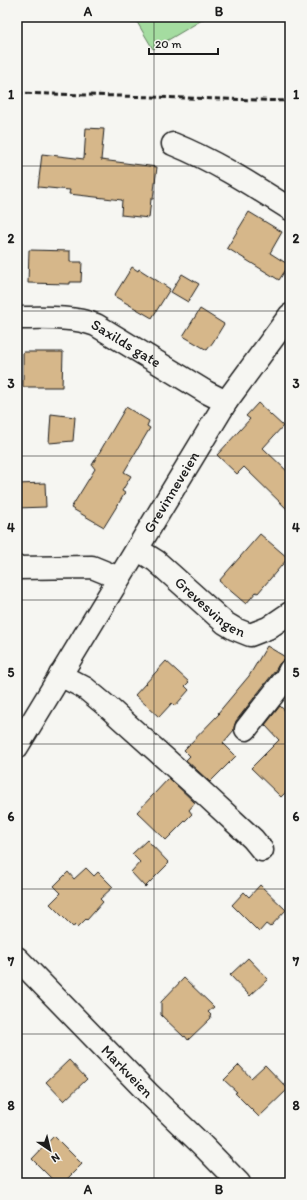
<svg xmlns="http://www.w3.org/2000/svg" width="307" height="1200" viewBox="0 0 307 1200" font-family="Itim,sans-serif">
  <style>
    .green { fill: #a4dca0; stroke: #607c5e }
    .building { fill: #d6b78a; stroke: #1c1c1c }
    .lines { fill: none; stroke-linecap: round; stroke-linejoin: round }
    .minor-casing { stroke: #1c1c1c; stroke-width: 25 }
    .secondary-casing { stroke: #1c1c1c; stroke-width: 25 }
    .minor { stroke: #f6f6f2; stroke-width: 22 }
    .secondary { stroke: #f6f6f2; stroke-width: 22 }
    .rail { stroke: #1c1c1c; stroke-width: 3; stroke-dasharray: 6 3; stroke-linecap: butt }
    .grid { fill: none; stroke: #1c1c1c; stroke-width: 1; stroke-opacity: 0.55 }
    .labels { text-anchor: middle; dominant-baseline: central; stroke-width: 3; stroke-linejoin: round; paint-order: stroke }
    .street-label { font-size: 15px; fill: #1c1c1c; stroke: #f6f6f2 }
    .neatline { fill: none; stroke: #1c1c1c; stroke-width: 1.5 }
    .grid-label { font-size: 13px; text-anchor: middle; font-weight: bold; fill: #1c1c1c }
  </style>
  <rect width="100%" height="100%" fill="#f6f6f2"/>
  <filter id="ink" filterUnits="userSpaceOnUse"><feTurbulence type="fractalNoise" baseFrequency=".025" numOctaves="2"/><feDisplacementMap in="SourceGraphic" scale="8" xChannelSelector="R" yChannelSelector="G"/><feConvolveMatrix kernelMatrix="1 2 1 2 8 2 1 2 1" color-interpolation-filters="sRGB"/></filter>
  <g filter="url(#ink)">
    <path class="green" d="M134,17H207L153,49Z"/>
    <g class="building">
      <path d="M86,128L104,129L101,160L157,167L153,199H151L149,218L121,215L122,200L69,194L70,190L38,187L42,154L84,159Z"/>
      <path d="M249,212L282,232L270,253L289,265L279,280L227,248Z"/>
      <path d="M29,250L70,251V262H82L81,282H70V284H68L28,283Z"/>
      <path d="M132,267L138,271L139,269L170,289L152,318L114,296Z"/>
      <path d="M182,274L199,284L188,302L171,292Z"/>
      <path d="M200,309L224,324L213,342L207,350L183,336Z"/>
      <path d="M23,352H63L62,387H23Z"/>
      <path d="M258,403L283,426L263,448L290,474V512L244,467L237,474L217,455L250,419L246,416Z"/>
      <path d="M126,407L149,421L147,426L150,428L124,472L131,476L122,491L125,493L104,527L71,508L95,469L92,465Z"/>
      <path d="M51,414L75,417L73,441L49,443Z"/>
      <path d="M45,483L46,507L17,508V484Z"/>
      <path d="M260,534L288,558L258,593L256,592L246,604L219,581Z"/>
      <path d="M267,646L287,658L283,660L279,664L275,671L236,721L234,727V730L223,743L236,756L210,782L186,760L190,756L184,750L219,714L218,713L249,676Z"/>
      <path d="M166,661L189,682L185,686L189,690L175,706L172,703L159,717L135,695Z"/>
      <path d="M280,706L290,715V788L281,797L251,768L279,740L265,725Z"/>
      <path d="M169,778L195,803L189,810L192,814L166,840L137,812Z"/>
      <path d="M147,840L169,863L145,887L131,872L140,862L132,854Z"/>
      <path d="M86,868L94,876L98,872L113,887L100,899L103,902L87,920L86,919L78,927L75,924L73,927L50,904L61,893L54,886L68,872L74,879Z"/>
      <path d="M260,885L286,910L270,927L266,924L259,932L232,905L244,892L249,897Z"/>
      <path d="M248,958L268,979L250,996L230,975Z"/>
      <path d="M184,978L214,1007L208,1012L211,1015L210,1016L211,1018L188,1040L185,1036L184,1037L161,1015V1002Z"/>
      <path d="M69,1060L87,1079L64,1101L46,1082Z"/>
      <path d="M239,1065L251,1078L265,1065L288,1089L259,1117L235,1093L237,1092L224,1080Z"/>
      <path d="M54,1136L82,1164L63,1183H56L32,1159Z"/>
    </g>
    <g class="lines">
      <g class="minor-casing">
        <g id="minor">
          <path d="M173,144C215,161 252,185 290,209"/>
          <path id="s1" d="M17,318C43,318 72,316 96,325L206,392L226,402"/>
          <path id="s2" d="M137,549L156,561L225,623L235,629L250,635L268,628L290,613"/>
          <path d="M17,568L92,567L119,578"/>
          <path d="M60,675L85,688L109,708L198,788L253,839L262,850"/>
          <path d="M246,729L286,678L290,670"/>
          <path id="s3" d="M17,958L148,1093L201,1144L239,1183"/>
        </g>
      </g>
      <g class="secondary-casing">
        <g id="secondary">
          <path id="s4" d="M17,747L226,402L290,315"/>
        </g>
      </g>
      <use href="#minor" class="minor"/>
      <use href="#secondary" class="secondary"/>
      <path class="rail" d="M17,93L290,101"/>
    </g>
  </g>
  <path class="grid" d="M154,17V1183M17,166H290M17,311H290M17,456H290M17,600H290M17,744H290M17,889H290M17,1034H290"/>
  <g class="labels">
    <g class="street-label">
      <text stroke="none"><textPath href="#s1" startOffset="115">Saxilds gate</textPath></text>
      <text stroke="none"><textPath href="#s4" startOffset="298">Grevinneveien</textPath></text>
      <text stroke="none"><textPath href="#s2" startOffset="94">Grevesvingen</textPath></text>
      <text stroke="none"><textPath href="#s3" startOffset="158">Markveien</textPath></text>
    </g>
  </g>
  <rect width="307" height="1200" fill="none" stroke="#f6f6f2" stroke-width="44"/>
  <g transform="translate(50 1150) rotate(145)" stroke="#f6f6f2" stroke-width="3" paint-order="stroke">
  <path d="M0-3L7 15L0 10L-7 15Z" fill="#1c1c1c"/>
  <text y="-6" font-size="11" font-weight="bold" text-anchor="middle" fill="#1c1c1c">N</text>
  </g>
  <path d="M149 48v6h69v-6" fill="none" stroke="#1c1c1c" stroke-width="2"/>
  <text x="155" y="48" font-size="12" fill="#1c1c1c" stroke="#f6f6f2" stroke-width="3" paint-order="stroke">20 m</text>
  <rect x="22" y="22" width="263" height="1156" class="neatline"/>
  <g class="grid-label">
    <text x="88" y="16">A</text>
    <text x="219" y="16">B</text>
    <text x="11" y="99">1</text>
    <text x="296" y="99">1</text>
    <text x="11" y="243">2</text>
    <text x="296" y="243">2</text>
    <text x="11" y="388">3</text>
    <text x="296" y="388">3</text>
    <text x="11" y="532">4</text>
    <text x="296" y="532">4</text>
    <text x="11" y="677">5</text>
    <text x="296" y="677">5</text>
    <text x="11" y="821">6</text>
    <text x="296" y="821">6</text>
    <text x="11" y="966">7</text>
    <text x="296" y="966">7</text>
    <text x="11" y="1110">8</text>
    <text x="296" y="1110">8</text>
    <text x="88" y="1194">A</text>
    <text x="219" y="1194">B</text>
  </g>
</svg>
